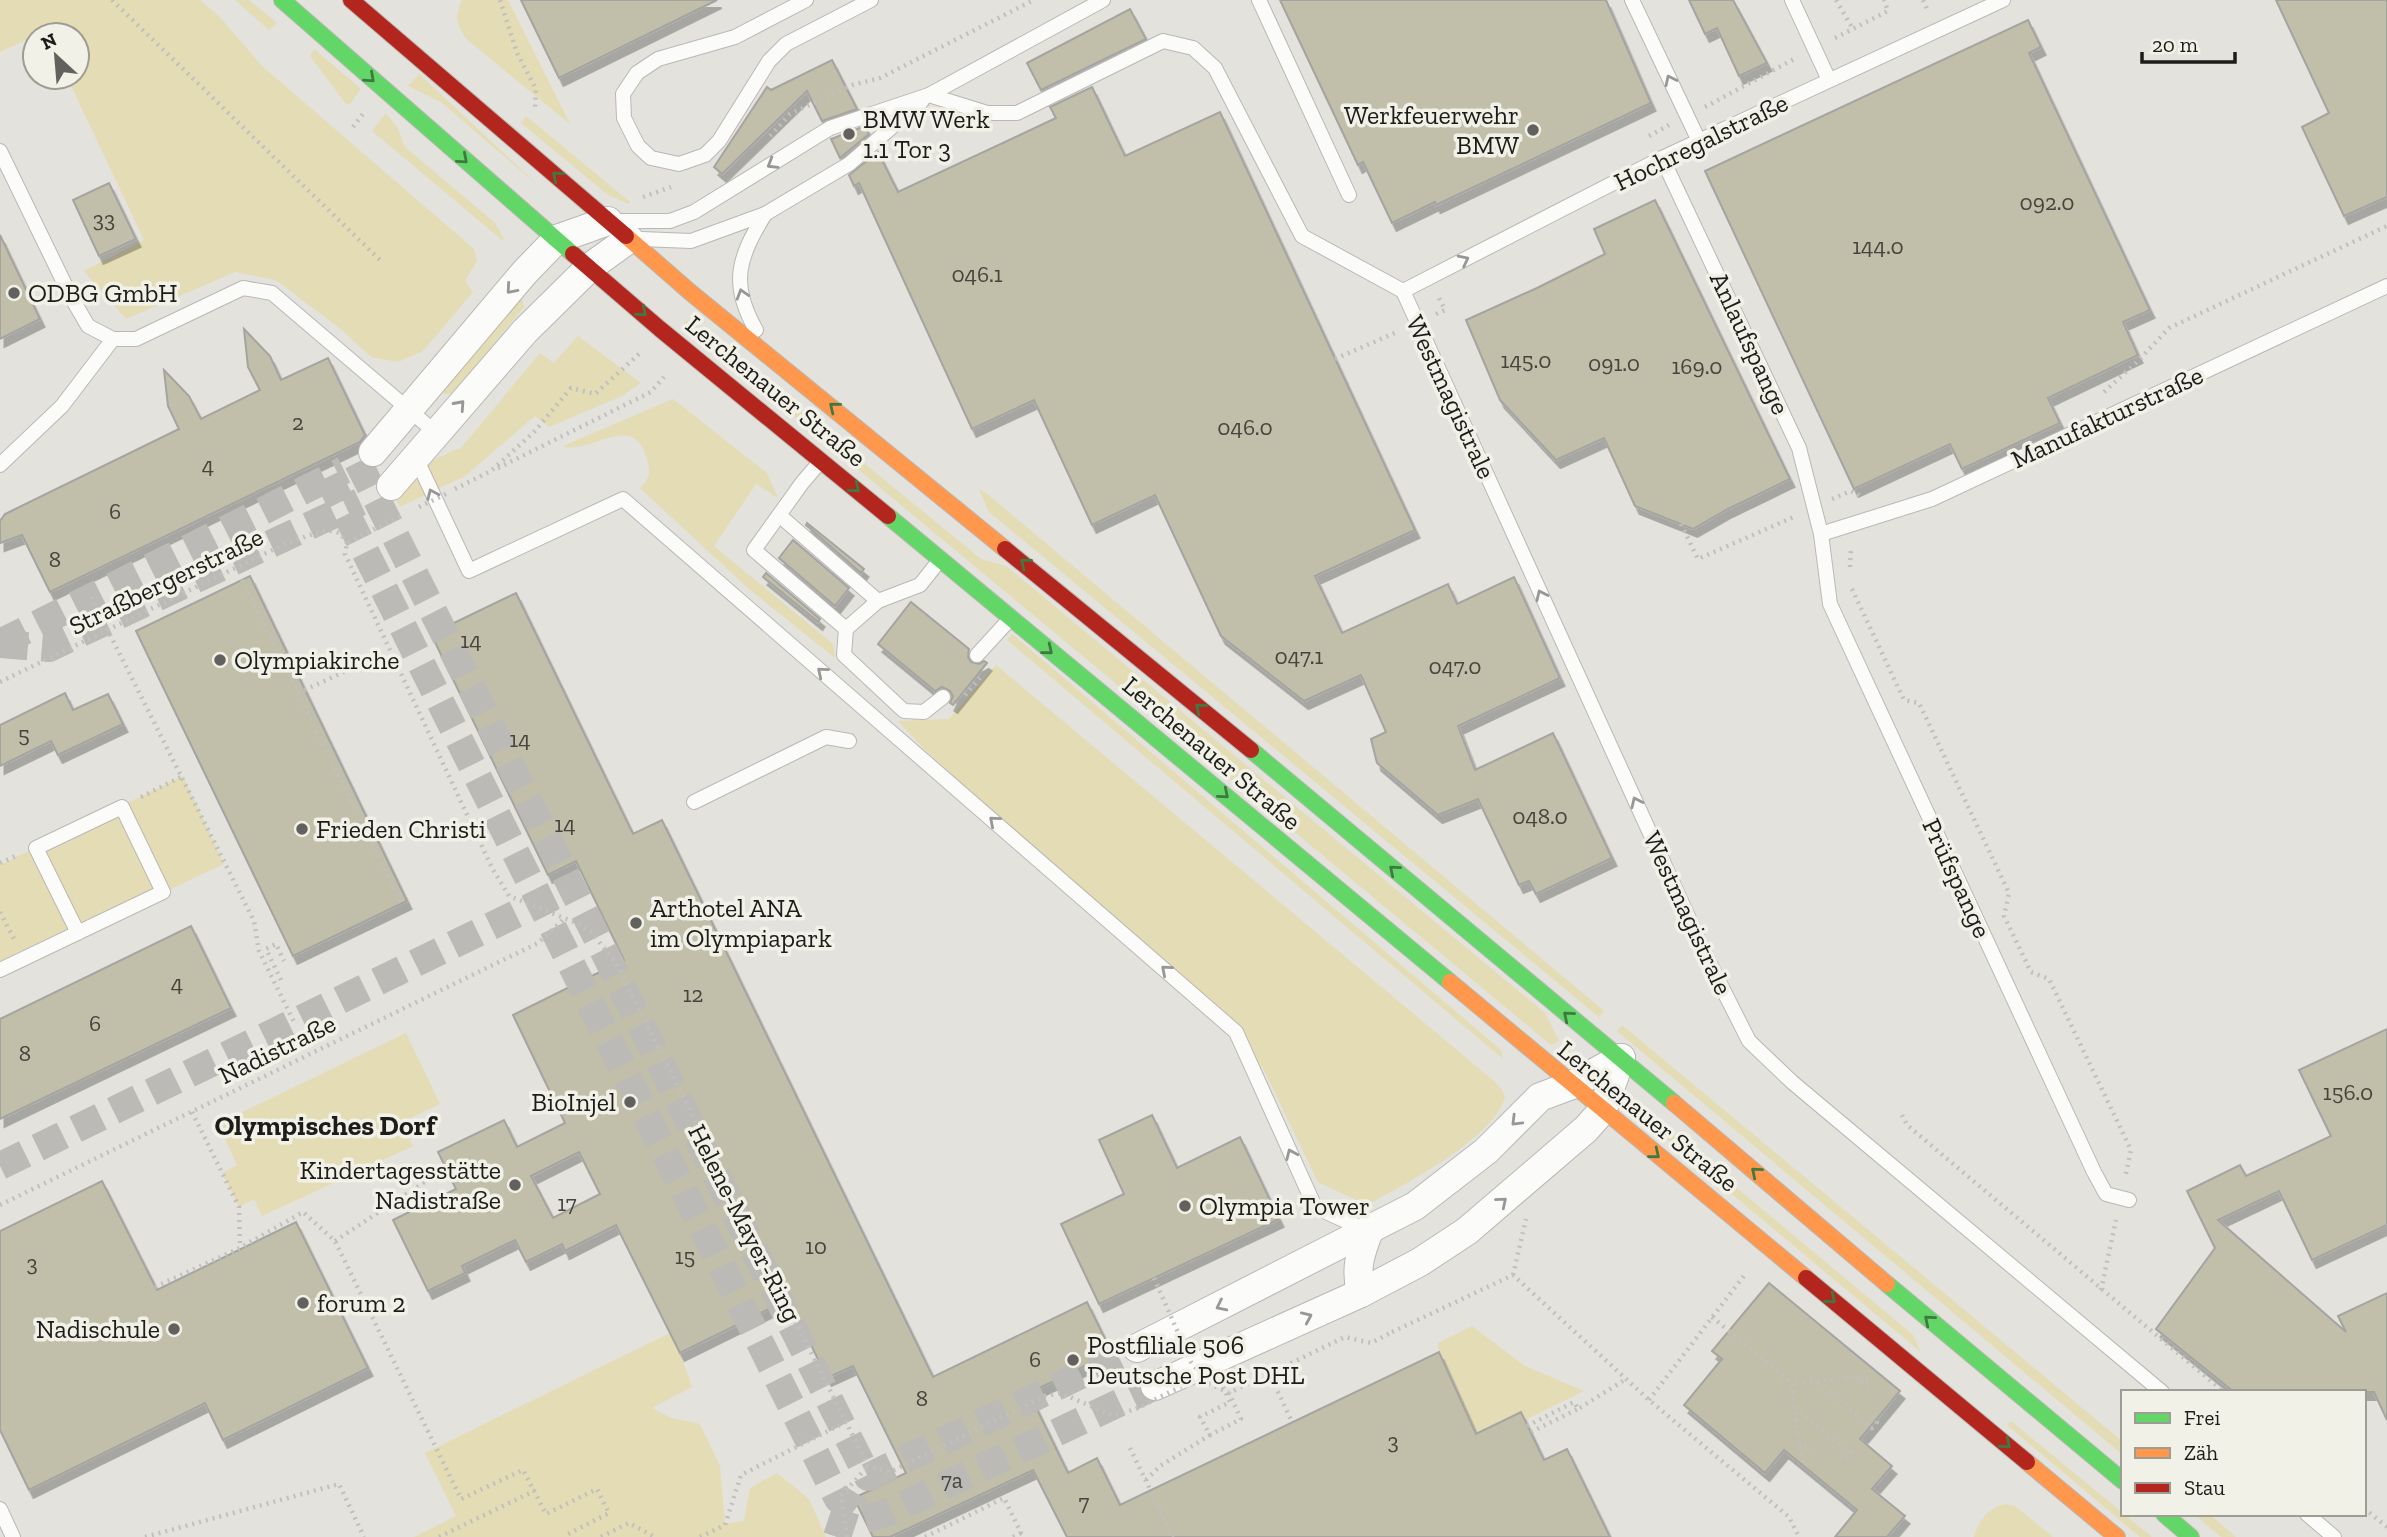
<svg xmlns="http://www.w3.org/2000/svg" width="2387" height="1537" viewBox="0 0 2387 1537" font-family="'Zilla Slab',serif">
  <style>
    .green { fill: #e3dcb4 }
    .building { fill: #c1bea9; stroke: #a5a4a0; stroke-width: 2; fill-rule: evenodd; filter: url(#shadow) }
    .lines { fill: none; stroke-linecap: round; stroke-linejoin: round }
    .street-tunnel { stroke: #bbbab6; stroke-width: 28; stroke-dasharray: 28 14; stroke-linecap: butt }
    .lane-casing { stroke: #b9b8b4; stroke-width: 16 }
    .street-casing { stroke: #b9b8b4; stroke-width: 30 }
    .fast-casing { stroke: #b9b8b4; stroke-width: 18 }
    .slow-casing { stroke: #b9b8b4; stroke-width: 18 }
    .jam-casing { stroke: #b9b8b4; stroke-width: 18 }
    .path { stroke: #c1c0be; stroke-width: 4.5; stroke-dasharray: 2 5; stroke-linecap: butt }
    .lane { stroke: #fbfbfa; stroke-width: 14 }
    .street { stroke: #fbfbfa; stroke-width: 28 }
    .fast { stroke: #63d668; stroke-width: 16 }
    .slow { stroke: #ff974d; stroke-width: 16 }
    .jam { stroke: #b3261e; stroke-width: 16 }
    .path-bridge { stroke: #c1c0be; stroke-width: 4.5; stroke-dasharray: 2 5; stroke-linecap: butt }
    .oneway { stroke: #407940 }
    .oneway2 { stroke: #979795 }
    .poi-dot { fill: #62615e; stroke: #f2f1e8; stroke-width: 2.5 }
    .labels { text-anchor: middle; dominant-baseline: central; stroke-width: 7; stroke-linejoin: round; paint-order: stroke }
    .number-label { font-size: 23px; fill: #46443d }
    .poi-label { font-size: 26px; fill: #1d1c19; stroke: #f2f1e8; text-anchor: start }
    .street-label { font-size: 26px; fill: #1d1c19; stroke: #f2f1e8 }
    .neighbourhood-label { font-size: 28px; font-weight: bold; fill: #1d1c19; stroke: #f2f1e8 }
  </style>
  <defs>
    <filter id="shadow"><feDropShadow dx="4.5" dy="8" stdDeviation="0" flood-color="#0004"/></filter>
  </defs>
  <rect width="100%" height="100%" fill="#e3e2dd"/>
  <g class="green">
    <path d="M0,0H200L219,16L262,66L474,249L477,261L465,281L473,292L423,351L398,362L371,357L342,330L276,280L235,272L126,319L84,271L144,240L67,77H77V35H47L45,31L0,52Z"/>
    <path d="M235,0H249L277,23L269,30Z"/>
    <path d="M462,0H508L570,124L466,39C457,25 454,16 462,0Z"/>
    <path d="M314,49L361,89L350,104H346L310,56Z"/>
    <path d="M419,74L539,186L441,102L408,86Z"/>
    <path d="M386,113L398,129L405,147L495,223L504,239L502,240L372,131Z"/>
    <path d="M526,116L630,202L628,204L607,194L521,123Z"/>
    <path d="M522,299L524,307L453,393L444,394V385L515,300Z"/>
    <path d="M688,319L981,559L1006,566L1545,1013L1559,1041L1551,1045L683,324Z"/>
    <path d="M578,336L641,383L622,396L549,427L535,416L465,476L400,507L388,485L424,464L462,447L540,353L554,363Z"/>
    <path d="M673,399L767,473L778,498L756,484L714,546L833,644L835,658L749,589L640,488C648,480 651,474 648,463C636,406 588,457 563,446Z"/>
    <path d="M979,489L986,493L1604,1011L1599,1017L989,512Z"/>
    <path d="M1012,634L1501,1050L1503,1059L1007,640Z"/>
    <path d="M996,665L1494,1081L1502,1090L1505,1097C1496,1137 1402,1186 1367,1205L1318,1182L1263,1068L922,747L898,721L949,719Z"/>
    <path d="M183,776L224,864L0,970V865Z"/>
    <path d="M1622,1025L2123,1442V1455L1617,1031Z"/>
    <path d="M406,1033L440,1104L402,1122L413,1146L262,1216L254,1199L239,1207L222,1173L237,1165L218,1124Z"/>
    <path d="M1629,1098L1913,1335L1921,1352L1623,1103Z"/>
    <path d="M1472,1326L1525,1366L1584,1391L1525,1420L1520,1412L1476,1434L1439,1352L1438,1343Z"/>
    <path d="M670,1333L680,1353L692,1387L652,1408L671,1418L700,1424L720,1466L725,1524L744,1521L750,1488L777,1473L809,1499L826,1537H414L456,1516L425,1453Z"/>
    <path d="M2011,1421L2152,1537H2140L2007,1425Z"/>
    <path d="M2005,1504L2015,1506L2053,1537H1974C1979,1521 1987,1508 2005,1504Z"/>
    <path d="M2194,1514H2209L2236,1537H2221Z"/>
  </g>
  <g class="building">
    <path d="M521,0H717L559,78Z"/>
    <path d="M1280,0H1606L1651,103L1436,205L1435,202L1392,223L1363,162L1358,165Z"/>
    <path d="M1689,0H1733L1767,63L1739,76L1717,28L1705,34Z"/>
    <path d="M2276,0H2387V197L2344,216L2302,127L2329,113Z"/>
    <path d="M1130,9L1146,39L1041,90L1027,63Z"/>
    <path d="M2028,20L2041,47L2029,53L2150,310L2123,322L2138,355L2048,398L2060,423L1962,469L1950,444L1854,489L1705,171Z"/>
    <path d="M832,60L857,109L822,121L807,91L722,174L714,167L767,87L771,90Z"/>
    <path d="M1092,87L1125,156L1220,112L1415,530L1315,576L1342,633L1448,584L1457,604L1514,577L1560,678L1458,726L1475,770L1553,733L1612,858L1536,894L1529,881L1519,885L1478,799L1438,815L1377,763L1371,739L1386,732L1361,675L1304,701L1221,636L1155,495L1092,525L1034,400L972,429L859,183L854,186L849,175L878,152L898,192L1056,118L1050,107Z"/>
    <path d="M865,126L869,134L840,158L831,139Z"/>
    <path d="M109,183L136,239L99,256L73,200Z"/>
    <path d="M1655,200L1790,479L1728,509L1693,529L1635,506L1604,438L1556,460L1500,400L1466,320L1537,288L1605,254L1594,229Z"/>
    <path d="M0,235L40,319L0,339Z"/>
    <path d="M244,329L270,356L281,380L328,358L365,435L360,442L50,592L22,535L0,543V521L5,514L179,429L168,406L164,370L189,396L201,419L260,390L248,367Z"/>
    <path d="M807,523L864,569L861,573L806,525Z"/>
    <path d="M793,540L849,588L835,606L779,558Z"/>
    <path d="M766,573L820,619L818,622L763,577Z"/>
    <path d="M250,576L407,901L293,956L136,631Z"/>
    <path d="M516,593L633,834L662,820L933,1377L1087,1302L1112,1353L1029,1393L1068,1473L1097,1458L1120,1505L1439,1352L1476,1434L1521,1412L1544,1460L1567,1449L1610,1537H1067L1033,1470L890,1537H873L854,1498L906,1473L853,1366L827,1378L789,1299L680,1353L616,1225L565,1251L562,1244L526,1262L515,1240L462,1266L465,1273L428,1291L393,1220L456,1189L438,1152L504,1120L517,1147L565,1123L513,1015L624,960L576,861L548,875L431,634ZM579,1152L600,1194L553,1218L531,1176Z"/>
    <path d="M911,602L969,649L968,657L971,662L979,664L984,661L987,663L953,705L950,703L953,696L950,691L942,687L935,691L878,644Z"/>
    <path d="M65,693L73,710L108,694L123,724L58,755L51,741L0,766V725Z"/>
    <path d="M191,926L231,1008L0,1119V1019Z"/>
    <path d="M2387,1029V1225L2312,1260L2279,1191L2218,1220L2346,1332L2338,1316L2387,1293V1420L2374,1392H2234L2156,1329L2215,1248L2187,1191L2240,1165L2246,1176L2331,1136L2299,1070Z"/>
    <path d="M1152,1115L1177,1168L1240,1137L1279,1219L1099,1304L1061,1224L1124,1194L1099,1140Z"/>
    <path d="M102,1181L157,1290L296,1222L368,1368L223,1440L205,1403L29,1490L0,1430V1231Z"/>
    <path d="M1769,1283L1900,1391L1860,1439L1892,1466L1872,1489L1905,1516L1887,1537H1835L1857,1510L1784,1450L1765,1473L1684,1405L1722,1359L1712,1351Z"/>
  </g>
  <g class="lines">
    <g class="street-tunnel">
      <path d="M358,462L868,1477L1137,1348"/>
      <path d="M328,477L838,1499L865,1519L886,1513L1155,1386"/>
      <path d="M0,643L344,470"/>
      <path d="M0,644L49,648L360,502"/>
      <path d="M0,1166L557,894"/>
      <path d="M837,1537L847,1507L856,1493"/>
    </g>
    <g class="lane-casing">
      <g id="lane">
        <path d="M806,0L735,37L658,59L637,73L623,94L624,118L638,146L651,158L679,164L705,155L719,141L769,61L786,44L871,0"/>
        <path d="M1259,0L1349,195"/>
        <path d="M1632,0L1699,141"/>
        <path d="M1792,0L1829,80"/>
        <path d="M929,95L987,113H1017L1163,41L1193,48L1215,68L1302,236L1403,291"/>
        <path d="M0,151L70,295L88,326L113,339H136L243,288L272,293L435,432"/>
        <path d="M1662,158L1799,448L1821,534L1830,604L2094,1172L2106,1194L2129,1200"/>
        <path d="M620,221H670L694,212L830,128L929,95L1103,0"/>
        <path d="M641,239L691,241L765,214L849,164L922,101"/>
        <path d="M1403,291L1706,956L1749,1041L1792,1082L2162,1392"/>
        <path d="M1403,291L1662,158L2003,0"/>
        <path d="M756,330C729,283 739,257 765,214"/>
        <path d="M415,456L469,571L623,499L1236,1032L1315,1207L1368,1231"/>
        <path d="M820,462L802,483L754,550L846,629L844,655L904,711L924,712L943,697"/>
        <path d="M0,465L62,406L113,339"/>
        <path d="M779,515L878,601"/>
        <path d="M1821,534L1932,499L2387,286"/>
        <path d="M846,629L878,601L920,585L939,561"/>
        <path d="M977,655L1009,620"/>
        <path d="M694,802L826,737L849,741"/>
        <path d="M0,970L163,892L122,807L36,848L78,933"/>
        <path d="M0,1509L13,1537"/>
        <path d="M2307,1514L2334,1537"/>
      </g>
    </g>
    <g class="street-casing">
      <g id="street">
        <path d="M373,452L525,272L557,239L608,221"/>
        <path d="M391,486L525,331L590,267L629,239"/>
        <path d="M1361,1293C1355,1269 1360,1254 1369,1231"/>
        <path d="M1137,1348L1415,1206L1486,1151L1540,1097L1572,1085L1621,1058"/>
        <path d="M1155,1386L1361,1293L1420,1262L1467,1231L1586,1129L1602,1111L1621,1058"/>
      </g>
    </g>
    <g class="fast-casing">
      <g id="fast">
        <path d="M282,0L573,254"/>
        <path d="M888,516L1450,982"/>
        <path d="M1251,750L1674,1103"/>
        <path d="M1887,1284L2123,1481"/>
        <path d="M2164,1514L2191,1537"/>
      </g>
    </g>
    <g class="slow-casing">
      <g id="slow">
        <path d="M626,236L690,292L1005,549"/>
        <path d="M1450,982L1806,1278"/>
        <path d="M1674,1103L1887,1284"/>
        <path d="M2027,1462L2117,1537"/>
      </g>
    </g>
    <g class="jam-casing">
      <g id="jam">
        <path d="M351,0L626,236"/>
        <path d="M573,254L660,329L888,516"/>
        <path d="M1005,549L1251,750"/>
        <path d="M1806,1278L2027,1462"/>
      </g>
    </g>
    <g class="path">
      <path d="M112,0L382,262"/>
      <path d="M500,0L517,53L536,89L535,108"/>
      <path d="M1836,0L1853,29"/>
      <path d="M1923,0L1928,11"/>
      <path d="M1835,38L1888,11L1884,0"/>
      <path d="M1705,107L1796,58"/>
      <path d="M353,127L363,114"/>
      <path d="M770,136L790,114L852,85L880,78L1034,0"/>
      <path d="M1649,136L1669,125"/>
      <path d="M643,197L671,187"/>
      <path d="M1436,314L1445,310L1439,298"/>
      <path d="M1335,359L1397,332"/>
      <path d="M2104,392L2138,361L2169,328L2387,226"/>
      <path d="M498,468L651,392L664,377"/>
      <path d="M455,489L491,471L534,432L571,388L595,394L639,354"/>
      <path d="M1832,499L1851,491L1862,497"/>
      <path d="M400,516L347,543L345,554L492,868L509,896L579,924L592,933L616,963L868,1466L890,1472L1045,1396L1061,1393L1113,1416L1136,1409"/>
      <path d="M1681,524L1698,559L1796,516"/>
      <path d="M1850,567L1851,548"/>
      <path d="M242,580L402,904"/>
      <path d="M1852,589L1904,700L1919,703L2009,893L2004,916L2031,972L2049,979L2131,1150L2125,1178"/>
      <path d="M91,597L254,921L259,951L294,1022"/>
      <path d="M0,682L287,543L325,530L340,533L347,543"/>
      <path d="M298,693L344,672"/>
      <path d="M965,695L980,678"/>
      <path d="M141,797L183,776"/>
      <path d="M0,863L16,856"/>
      <path d="M0,912L14,939"/>
      <path d="M281,980L266,949L276,944L284,961"/>
      <path d="M192,1112L239,1207L240,1247"/>
      <path d="M1902,1115L1907,1125L2224,1392"/>
      <path d="M0,1205L538,943L565,918"/>
      <path d="M335,1241L446,1168"/>
      <path d="M1513,1275L1526,1219"/>
      <path d="M155,1287L240,1248L303,1212L335,1241L461,1499L523,1470L534,1491"/>
      <path d="M2101,1290L2116,1220"/>
      <path d="M1712,1317L1792,1383"/>
      <path d="M1392,1332L1513,1275L1649,1400L1789,1517L1799,1537"/>
      <path d="M1266,1366L1292,1422"/>
      <path d="M1856,1378L1868,1388"/>
      <path d="M1818,1382L1872,1428L1877,1422L1871,1417"/>
      <path d="M1223,1387L1230,1402L1200,1417L1210,1435L1241,1419L1229,1393"/>
      <path d="M1649,1400L1746,1273"/>
      <path d="M1795,1408L1851,1453L1846,1459L1840,1455"/>
      <path d="M1527,1426L1574,1402L1578,1409L1626,1379"/>
      <path d="M1531,1432L1578,1409"/>
      <path d="M1799,1442L1811,1452"/>
      <path d="M1130,1448L1173,1537"/>
      <path d="M1803,1462L1798,1442L1792,1383L1856,1377L1871,1379"/>
      <path d="M1146,1480L1160,1466L1210,1435"/>
      <path d="M2364,1508L2387,1527"/>
      <path d="M145,1537L339,1484L364,1537"/>
      <path d="M439,1537L534,1491L546,1514L597,1489L609,1513L568,1534L569,1537"/>
      <path d="M601,1537L629,1523L655,1537"/>
      <path d="M700,1537L725,1525L741,1475L846,1422"/>
      <path d="M847,1537L841,1496L868,1466"/>
      <path d="M925,1537L1004,1498L1023,1537"/>
      <path d="M1013,1537L1021,1533"/>
    </g>
    <use href="#lane" class="lane"/>
    <use href="#street" class="street"/>
    <use href="#fast" class="fast"/>
    <use href="#slow" class="slow"/>
    <use href="#jam" class="jam"/>
    <g class="path-bridge">
      <path d="M419,507L450,492"/>
      <path d="M1154,1278L1191,1362L1202,1376"/>
      <path d="M1136,1409L1202,1376L1206,1382L1229,1393L1345,1337L1371,1343L1392,1332"/>
    </g>
  </g>
  <defs><path id="oneway-chevron" d="M-2-3.5L2.5 0L-2 3.5" fill="none" stroke-width="1.6" stroke-linecap="round" stroke-linejoin="round" transform="scale(1.75)"/></defs>
  <g class="oneway">
    <use href="#oneway-chevron" transform="translate(370 78) rotate(42)"/>
    <use href="#oneway-chevron" transform="translate(463 159) rotate(41)"/>
    <use href="#oneway-chevron" transform="translate(557 176) rotate(-139)"/>
    <use href="#oneway-chevron" transform="translate(642 312) rotate(41)"/>
    <use href="#oneway-chevron" transform="translate(834 407) rotate(-141)"/>
    <use href="#oneway-chevron" transform="translate(855 488) rotate(40)"/>
    <use href="#oneway-chevron" transform="translate(1025 563) rotate(-141)"/>
    <use href="#oneway-chevron" transform="translate(1048 650) rotate(39)"/>
    <use href="#oneway-chevron" transform="translate(1200 708) rotate(-140)"/>
    <use href="#oneway-chevron" transform="translate(1224 794) rotate(40)"/>
    <use href="#oneway-chevron" transform="translate(1394 870) rotate(-140)"/>
    <use href="#oneway-chevron" transform="translate(1568 1016) rotate(-140)"/>
    <use href="#oneway-chevron" transform="translate(1655 1154) rotate(39)"/>
    <use href="#oneway-chevron" transform="translate(1756 1172) rotate(-140)"/>
    <use href="#oneway-chevron" transform="translate(1831 1299) rotate(40)"/>
    <use href="#oneway-chevron" transform="translate(1929 1320) rotate(-140)"/>
    <use href="#oneway-chevron" transform="translate(2006 1444) rotate(40)"/>
  </g>
  <g class="oneway2">
    <use href="#oneway-chevron" transform="translate(1670 80) rotate(-116)"/>
    <use href="#oneway-chevron" transform="translate(772 164) rotate(149)"/>
    <use href="#oneway-chevron" transform="translate(1464 260) rotate(-27)"/>
    <use href="#oneway-chevron" transform="translate(511 289) rotate(131)"/>
    <use href="#oneway-chevron" transform="translate(742 294) rotate(-107)"/>
    <use href="#oneway-chevron" transform="translate(460 405) rotate(-48)"/>
    <use href="#oneway-chevron" transform="translate(432 494) rotate(-114)"/>
    <use href="#oneway-chevron" transform="translate(1541 595) rotate(-115)"/>
    <use href="#oneway-chevron" transform="translate(822 672) rotate(-140)"/>
    <use href="#oneway-chevron" transform="translate(1636 802) rotate(-115)"/>
    <use href="#oneway-chevron" transform="translate(994 821) rotate(-139)"/>
    <use href="#oneway-chevron" transform="translate(1166 970) rotate(-139)"/>
    <use href="#oneway-chevron" transform="translate(1516 1121) rotate(135)"/>
    <use href="#oneway-chevron" transform="translate(1291 1154) rotate(-114)"/>
    <use href="#oneway-chevron" transform="translate(1502 1202) rotate(-40)"/>
    <use href="#oneway-chevron" transform="translate(1221 1306) rotate(154)"/>
    <use href="#oneway-chevron" transform="translate(1307 1317) rotate(-24)"/>
  </g>
  <g class="poi-dot">
    <circle cx="1533" cy="130" r="7"/>
    <circle cx="849" cy="134" r="7"/>
    <circle cx="14" cy="293" r="7"/>
    <circle cx="220" cy="660" r="7"/>
    <circle cx="302" cy="829" r="7"/>
    <circle cx="636" cy="923" r="7"/>
    <circle cx="630" cy="1102" r="7"/>
    <circle cx="515" cy="1185" r="7"/>
    <circle cx="1185" cy="1206" r="7"/>
    <circle cx="303" cy="1303" r="7"/>
    <circle cx="174" cy="1329" r="7"/>
    <circle cx="1073" cy="1360" r="7"/>
  </g>
  <g class="labels">
    <g class="number-label">
      <text x="2047" y="202">092.0</text>
      <text x="104" y="219">33</text>
      <text x="1878" y="246">144.0</text>
      <text x="977" y="274">046.1</text>
      <text x="1526" y="360">145.0</text>
      <text x="1614" y="363">091.0</text>
      <text x="1697" y="366">169.0</text>
      <text x="298" y="422">2</text>
      <text x="1245" y="427">046.0</text>
      <text x="208" y="465">4</text>
      <text x="115" y="511">6</text>
      <text x="55" y="559">8</text>
      <text x="471" y="640">14</text>
      <text x="1299" y="656">047.1</text>
      <text x="1455" y="666">047.0</text>
      <text x="24" y="734">5</text>
      <text x="520" y="739">14</text>
      <text x="1540" y="816">048.0</text>
      <text x="565" y="824">14</text>
      <text x="177" y="983">4</text>
      <text x="693" y="994">12</text>
      <text x="95" y="1023">6</text>
      <text x="25" y="1053">8</text>
      <text x="2348" y="1092">156.0</text>
      <text x="567" y="1203">17</text>
      <text x="816" y="1246">10</text>
      <text x="685" y="1256">15</text>
      <text x="32" y="1263">3</text>
      <text x="1035" y="1359">6</text>
      <text x="922" y="1398">8</text>
      <text x="1393" y="1441">3</text>
      <text x="952" y="1480">7a</text>
      <text x="1084" y="1502">7</text>
    </g>
    <g class="poi-label">
      <text x="1519" y="115" text-anchor="end">Werkfeuerwehr<tspan x="1519" dy="30">BMW</tspan></text>
      <text x="863" y="119">BMW Werk<tspan x="863" dy="30">1.1 Tor 3</tspan></text>
      <text x="28" y="293">ODBG GmbH</text>
      <text x="234" y="660">Olympiakirche</text>
      <text x="316" y="829">Frieden Christi</text>
      <text x="650" y="908">Arthotel ANA<tspan x="650" dy="30">im Olympiapark</tspan></text>
      <text x="616" y="1102" text-anchor="end">BioInjel</text>
      <text x="501" y="1170" text-anchor="end">Kindertagesstätte<tspan x="501" dy="30">Nadistraße</tspan></text>
      <text x="1199" y="1206">Olympia Tower</text>
      <text x="317" y="1303">forum 2</text>
      <text x="160" y="1329" text-anchor="end">Nadischule</text>
      <text x="1087" y="1345">Postfiliale 506<tspan x="1087" dy="30">Deutsche Post DHL</tspan></text>
    </g>
    <g class="street-label">
      <text transform="translate(1701 142) rotate(-26)">Hochregalstraße</text>
      <text transform="translate(1750 343) rotate(65)">Anlaufspange</text>
      <text transform="translate(776 391) rotate(39)">Lerchenauer Straße</text>
      <text transform="translate(1451 397) rotate(65)">Westmagistrale</text>
      <text transform="translate(2107 417) rotate(-25)">Manufakturstraße</text>
      <text transform="translate(166 581) rotate(-26)">Straßbergerstraße</text>
      <text transform="translate(1212 753) rotate(40)">Lerchenauer Straße</text>
      <text transform="translate(1957 878) rotate(65)">Prüfspange</text>
      <text transform="translate(1688 913) rotate(65)">Westmagistrale</text>
      <text transform="translate(277 1049) rotate(-26)">Nadistraße</text>
      <text transform="translate(1648 1116) rotate(39)">Lerchenauer Straße</text>
      <text transform="translate(745 1223) rotate(63)">Helene-Mayer-Ring</text>
    </g>
    <g class="neighbourhood-label">
      <text x="325" y="1125">Olympisches Dorf</text>
    </g>
  </g>
  <rect x="2121" y="1390" width="245" height="126" fill="#f2f1e8" stroke="#9d9c95" stroke-width="2"/>
  <rect x="2135" y="1413" width="35" height="10" fill="#63d668" stroke="#9d9c95" stroke-width="2"/>
  <text x="2184" y="1425" font-size="21" fill="#1d1c19">Frei</text>
  <rect x="2135" y="1448" width="35" height="10" fill="#ff974d" stroke="#9d9c95" stroke-width="2"/>
  <text x="2184" y="1460" font-size="21" fill="#1d1c19">Zäh</text>
  <rect x="2135" y="1483" width="35" height="10" fill="#b3261e" stroke="#9d9c95" stroke-width="2"/>
  <text x="2184" y="1495" font-size="21" fill="#1d1c19">Stau</text>
  <g transform="translate(56 56) rotate(334)"><circle r="33" fill="#f2f1e8" stroke="#9d9c95" stroke-width="2"/>
  <path d="M0-5L12 26L0 18L-12 26Z" fill="#62615e"/>
  <text y="-10" font-size="19" font-weight="bold" text-anchor="middle" fill="#1d1c19">N</text>
  </g>
  <path d="M2142 52v10h93v-10" fill="none" stroke="#1d1c19" stroke-width="3.5"/>
  <text x="2152" y="52" font-size="21" fill="#1d1c19" stroke="#f2f1e8" stroke-width="5" paint-order="stroke">20 m</text>
</svg>
